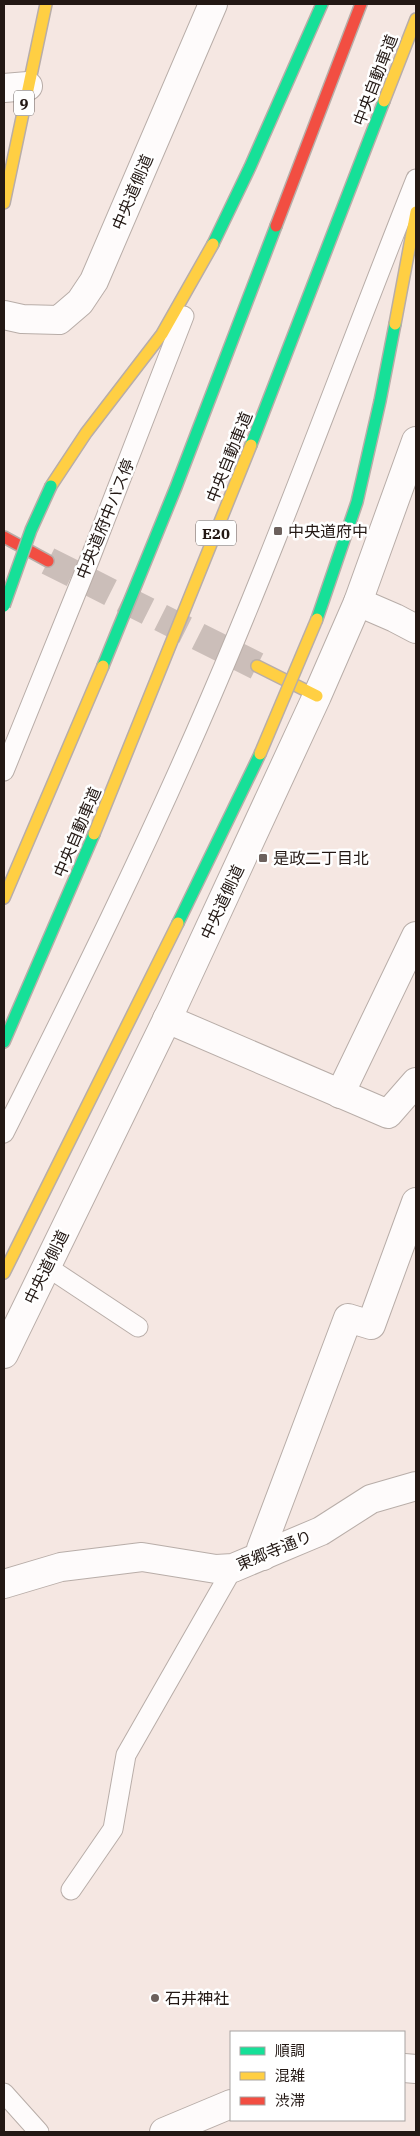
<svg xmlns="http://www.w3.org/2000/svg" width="420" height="2136" viewBox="0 0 420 2136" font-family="'IBM Plex Serif','Noto Sans JP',serif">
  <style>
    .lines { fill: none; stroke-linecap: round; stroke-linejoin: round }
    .secondary-tunnel { stroke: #cbbeb9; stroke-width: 28; stroke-dasharray: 28 14; stroke-linecap: butt }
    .lane-casing { stroke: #b8ada8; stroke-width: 21 }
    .street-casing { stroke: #b8ada8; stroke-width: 30 }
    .fast-casing { stroke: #b8ada8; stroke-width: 14 }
    .slow-casing { stroke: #b8ada8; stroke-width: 14 }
    .jam-casing { stroke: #b8ada8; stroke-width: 14 }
    .lane { stroke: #fefbfb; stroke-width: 19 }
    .street { stroke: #fefbfb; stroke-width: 28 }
    .fast { stroke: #16e098; stroke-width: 11 }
    .slow { stroke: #ffcf43; stroke-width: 11 }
    .jam { stroke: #f24e42; stroke-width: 11 }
    .fast-bridge-casing { stroke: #b8ada8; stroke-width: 14; stroke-linecap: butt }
    .slow-bridge-casing { stroke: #b8ada8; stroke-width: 14; stroke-linecap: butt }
    .fast-bridge { stroke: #16e098; stroke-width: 11 }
    .slow-bridge { stroke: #ffcf43; stroke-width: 11 }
    .poi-dot { fill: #6c605c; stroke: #fff; stroke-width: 2 }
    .labels { text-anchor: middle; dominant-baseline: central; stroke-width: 5; stroke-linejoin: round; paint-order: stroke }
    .shield { fill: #fff; stroke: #655d5a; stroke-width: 1 }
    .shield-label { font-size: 15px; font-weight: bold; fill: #231814 }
    .street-label { font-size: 16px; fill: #231814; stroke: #fff }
    .poi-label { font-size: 16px; fill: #231814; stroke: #fff; text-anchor: start }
  </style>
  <rect width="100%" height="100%" fill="#f5e7e2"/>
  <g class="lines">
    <path class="secondary-tunnel" d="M48,561L257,666"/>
    <g class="lane-casing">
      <g id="lane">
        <path d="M4,771L89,561L184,316"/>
        <path d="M4,1133C76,990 147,846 210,699C284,527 347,352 416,179"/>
        <path d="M46,1266L138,1327"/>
        <path d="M71,1890L113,1829L126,1755L233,1568"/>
        <path d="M4,2093L39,2132"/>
      </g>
    </g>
    <g class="street-casing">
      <g id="street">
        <path d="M4,88L28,86"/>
        <path d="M4,315L22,319L59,320L80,302L94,281L213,4"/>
        <path d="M358,602L395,618L416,629"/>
        <path d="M167,1019L388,1114L416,1082"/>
        <path d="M340,1094L416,936"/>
        <path d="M4,1354L174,1005L317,696L358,602L416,441"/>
        <path d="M263,1556L261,1549L348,1318L371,1325L416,1202"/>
        <path d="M4,1584L61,1567L142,1557L216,1569L233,1568L321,1531L371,1499L416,1486"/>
        <path d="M404,2068L416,2069"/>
        <path d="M164,2132L231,2104"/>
      </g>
    </g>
    <g class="fast-casing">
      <g id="fast">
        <path d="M213,244L250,167L322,4"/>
        <path d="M251,445L384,101"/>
        <path d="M317,619L357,502L380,401L395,324"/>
        <path d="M103,666L176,487L276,226"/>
        <path d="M178,923L260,754"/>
        <path d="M4,1042L94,834"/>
      </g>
    </g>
    <g class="slow-casing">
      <g id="slow">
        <path d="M384,101L416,19"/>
        <path d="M4,203L46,4"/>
        <path d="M395,324L416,212"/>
        <path d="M51,486L86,433L162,334L213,244"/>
        <path d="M257,666L317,696"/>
        <path d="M94,834L251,445"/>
        <path d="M4,898L103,666"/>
        <path d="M4,1273L178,923"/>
      </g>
    </g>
    <g class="jam-casing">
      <g id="jam">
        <path d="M276,226L361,4"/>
        <path d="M4,537L48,561"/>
      </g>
    </g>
    <use href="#lane" class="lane"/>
    <use href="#street" class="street"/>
    <use href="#fast" class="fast"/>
    <use href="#slow" class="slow"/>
    <use href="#jam" class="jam"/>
    <g class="fast-bridge-casing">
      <path id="fast-bridge" d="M4,606L31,530L51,486"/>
    </g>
    <g class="slow-bridge-casing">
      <path id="slow-bridge" d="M260,754L317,619"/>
    </g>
    <use href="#fast-bridge" class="fast-bridge"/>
    <use href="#slow-bridge" class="slow-bridge"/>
  </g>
  <g class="poi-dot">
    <rect x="273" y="526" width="10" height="10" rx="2.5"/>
    <rect x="258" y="853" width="10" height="10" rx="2.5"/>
    <circle cx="155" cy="1998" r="5"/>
  </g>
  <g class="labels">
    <g class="shield">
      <rect x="14" y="90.5" width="20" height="25" rx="4"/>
      <rect x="196" y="520.5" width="40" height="25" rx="4"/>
    </g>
    <g class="shield-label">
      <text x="24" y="103">9</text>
      <text x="216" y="533">E20</text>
    </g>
    <g class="street-label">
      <text transform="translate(375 80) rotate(-69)">中央自動車道</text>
      <text transform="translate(132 192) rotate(-67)">中央道側道</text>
      <text transform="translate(229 457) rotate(-68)">中央自動車道</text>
      <text transform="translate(105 519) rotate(-68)">中央道府中バス停</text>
      <text transform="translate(77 832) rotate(-67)">中央自動車道</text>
      <text transform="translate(222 902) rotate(-65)">中央道側道</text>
      <text transform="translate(46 1267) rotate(-64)">中央道側道</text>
      <text transform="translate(274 1550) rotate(-22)">東郷寺通り</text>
    </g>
    <g class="poi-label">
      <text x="288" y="531">中央道府中</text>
      <text x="273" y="858">是政二丁目北</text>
      <text x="165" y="1998">石井神社</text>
    </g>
  </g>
  <rect width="420" height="2136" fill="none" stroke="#231814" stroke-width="10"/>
  <rect x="230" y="2031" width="175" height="90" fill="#ffffff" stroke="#a7a3a1"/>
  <rect x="240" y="2047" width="25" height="8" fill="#16e098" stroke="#a7a3a1"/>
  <text x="275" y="2056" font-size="15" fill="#231814">順調</text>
  <rect x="240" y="2072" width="25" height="8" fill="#ffcf43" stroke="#a7a3a1"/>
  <text x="275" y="2081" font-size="15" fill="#231814">混雑</text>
  <rect x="240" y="2097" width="25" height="8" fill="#f24e42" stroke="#a7a3a1"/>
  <text x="275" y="2106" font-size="15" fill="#231814">渋滞</text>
</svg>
